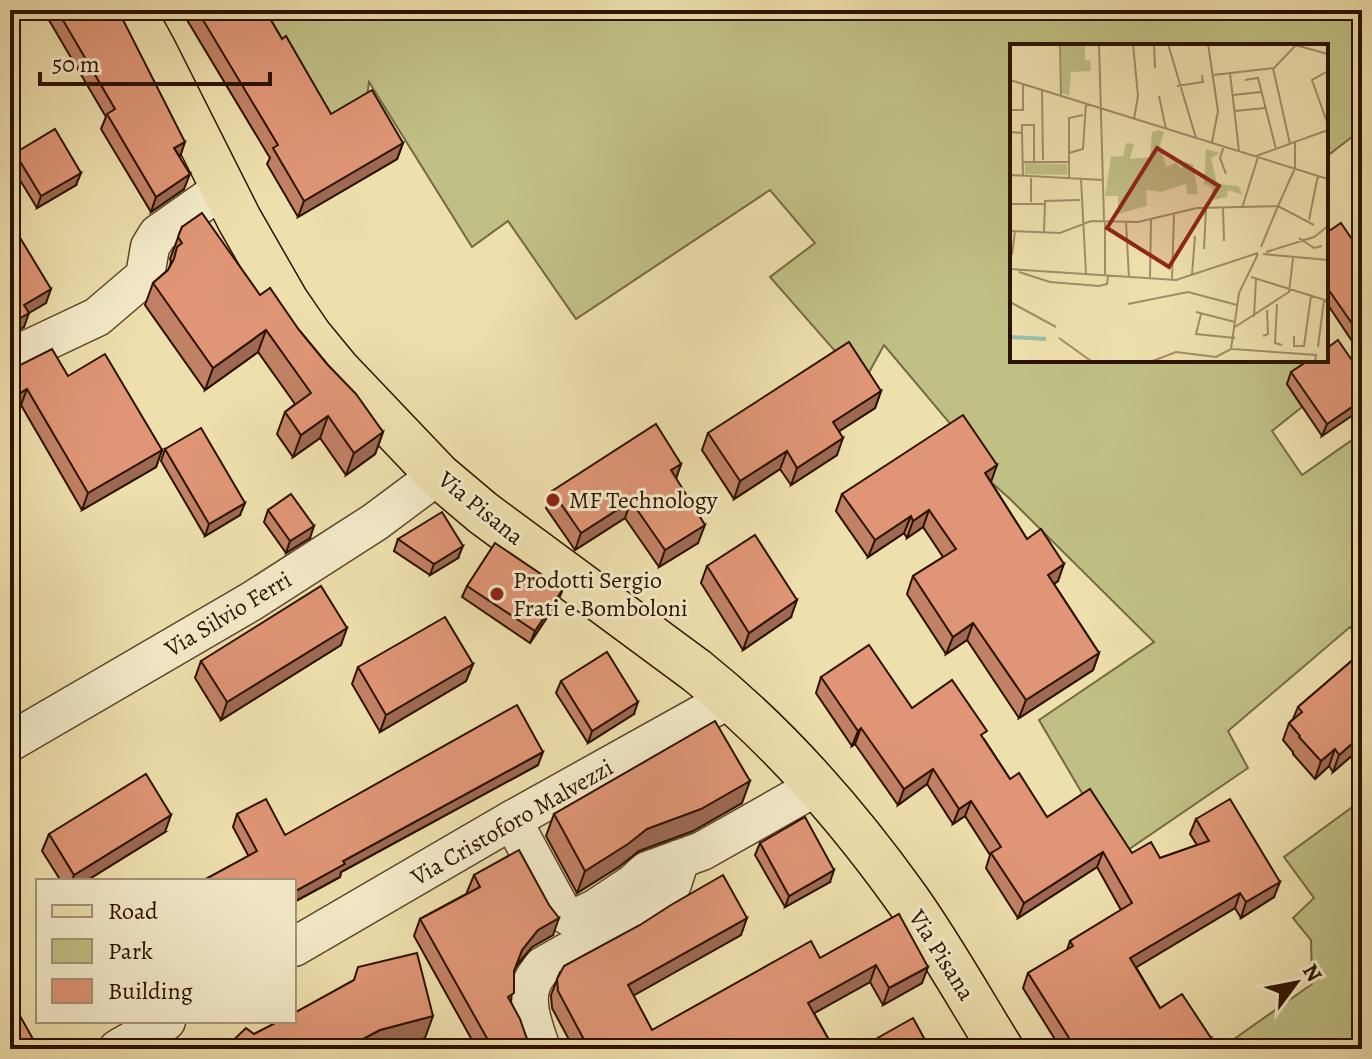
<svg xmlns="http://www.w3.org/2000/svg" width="1372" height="1059" viewBox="0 0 1372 1059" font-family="Alegreya,serif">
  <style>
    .green { fill: #c0c084; stroke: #766942; stroke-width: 2 }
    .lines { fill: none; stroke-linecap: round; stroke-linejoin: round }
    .minor-casing { stroke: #5c462b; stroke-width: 41 }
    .major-casing { stroke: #2c1200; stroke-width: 47 }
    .minor { stroke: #f4ebca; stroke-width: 38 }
    .major { stroke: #eee0ad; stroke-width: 44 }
    .wall { fill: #c18165; stroke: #2c1200; stroke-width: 2 }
    .shaded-wall { fill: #9d6953; stroke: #2c1200; stroke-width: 2 }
    .building { fill: #e09676; stroke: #2c1200; stroke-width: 2 }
    .poi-dot { fill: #8f2418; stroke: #f4ebca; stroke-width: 3 }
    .labels { text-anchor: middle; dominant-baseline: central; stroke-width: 6; stroke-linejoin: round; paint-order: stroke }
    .poi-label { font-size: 24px; fill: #2c1200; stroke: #f4ebca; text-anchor: start }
    .street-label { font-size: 24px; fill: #2c1200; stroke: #f4ebca }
    .inset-river { fill: none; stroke: #99bdab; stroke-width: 4 }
    .inset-road { fill: none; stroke: #a08e68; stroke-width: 2 }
    .view { fill: #8f2418; fill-opacity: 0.15; stroke: #8f2418; stroke-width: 4 }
    .inset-edge { fill: none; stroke: #2c1200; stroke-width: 4 }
  </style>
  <rect width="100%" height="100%" fill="#eee0ad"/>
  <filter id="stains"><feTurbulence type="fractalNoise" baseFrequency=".0025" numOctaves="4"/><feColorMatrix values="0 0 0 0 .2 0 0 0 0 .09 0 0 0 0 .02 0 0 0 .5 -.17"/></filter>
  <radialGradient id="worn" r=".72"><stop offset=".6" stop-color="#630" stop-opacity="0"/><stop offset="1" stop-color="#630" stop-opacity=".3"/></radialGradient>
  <g class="green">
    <path d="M279,10H1362V129L1326,157V46H1012V360H1322L1287,384L1302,407L1272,431L1302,475L1362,433V639L1350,627L1228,731L1248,768L1119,856L1039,720L1154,642L1010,499L991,482L953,427L884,345L861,387L843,360L770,277L815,243L770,190L576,319L508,221L472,247L369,82L366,106L330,127L251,27Z"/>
    <path d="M1362,800V1049H1220L1312,984L1311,940L1293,918L1314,898L1284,857Z"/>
  </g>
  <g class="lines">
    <g class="minor-casing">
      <g id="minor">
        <path d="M10,360L27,350L97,317L145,276L150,247L158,234L222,189"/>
        <path d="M10,742L252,601L375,522L438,475"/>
        <path d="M512,820L562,912L574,919L595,909L634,883L647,871L702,851L817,786"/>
        <path d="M294,947L512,820L731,698"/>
        <path d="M118,1049L166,1021"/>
        <path d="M541,1049C535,1030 523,1003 532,983C534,977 539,972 543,966L648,907L672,884L680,859"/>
      </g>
    </g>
    <g class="major-casing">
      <path id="major" d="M132,10L153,48L239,219L286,301L310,336L338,370L438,475L483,513L697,671C778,736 847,815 907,899C941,947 970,999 1001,1049"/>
    </g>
    <use href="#minor" class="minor"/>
    <use href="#major" class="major"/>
  </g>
  <g class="wall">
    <path d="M43,10H118L180,157L184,189L151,212L101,129L106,117Z"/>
    <path d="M181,10H265L282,39L331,114L403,143L397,159L298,217L267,164L270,158Z"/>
    <path d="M15,153L76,185L37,208L12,167L10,174Z"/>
    <path d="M182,227L260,295L299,330L383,432L375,454L346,475L320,438L293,457L277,434L285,412L295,404L258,352L205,390L145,305L153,283L169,269L171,261L170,259Z"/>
    <path d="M1326,233L1362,254V343L1356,347L1326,302Z"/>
    <path d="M10,370L68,376L162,450L156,467L82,510L21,405L11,411H10Z"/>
    <path d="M1291,372L1362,375L1322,436L1287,384Z"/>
    <path d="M881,391L875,408L839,431L837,455L791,485L780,469L734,499L702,450L708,433Z"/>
    <path d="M165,449L240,515L205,536L161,461Z"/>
    <path d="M681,464L676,479L698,543L659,567L625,518L575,550L546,508L552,491Z"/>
    <path d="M991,482L1027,539L1058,581L1054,584L1099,653L1093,670L1019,718L967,640L946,654L907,594L913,576L943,557L923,527L907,538L904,533L868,557L836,511L842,494Z"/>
    <path d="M268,510L310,538L286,553L264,522Z"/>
    <path d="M398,539L458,558L430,575L394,551Z"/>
    <path d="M707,566L791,617L743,650L701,583Z"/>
    <path d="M467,586L558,601L530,643L462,597Z"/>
    <path d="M341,645L221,720L195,678L201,661Z"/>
    <path d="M1362,652V747L1333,772L1329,766L1315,779L1293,754V752L1283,740L1289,723L1293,719L1298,707Z"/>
    <path d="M473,664L466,681L380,732L352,684L358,667Z"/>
    <path d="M821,677L912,708L984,739L1010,779L1047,817L1132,853L1160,858L1197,845L1190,834L1196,819L1274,897L1241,918L1235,908L1136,967L1160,1008L1211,1038L1206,1049H1061L1023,988L1028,973L1067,950L1070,941L1121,910L1097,867L1018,918L986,868L990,855L965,816L953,824L927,784L898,805L855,744L852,746L816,693Z"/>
    <path d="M561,681L634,714L588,743L556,693Z"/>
    <path d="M538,765L341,872L340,877L294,902V881L248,855L233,827L237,814L285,835Z"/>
    <path d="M742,803L693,831L639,851L620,866L577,893L546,836L554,814Z"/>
    <path d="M165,832L86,881H61L42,851L49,834Z"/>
    <path d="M760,843L830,882L785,907L755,855Z"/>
    <path d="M474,875L553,935L532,947L516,967L514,971L511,1002L527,1039L534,1049H477L414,936L420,919L468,893L467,892Z"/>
    <path d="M899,914L922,983L883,1005L870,982L814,1013L834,1049H574L552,1008L551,995L560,972L741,935L633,995L652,1030L820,958Z"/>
  </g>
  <g class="shaded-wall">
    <path d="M185,142L180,157L174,148Z"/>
    <path d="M403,143L397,159L298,217L304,201Z"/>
    <path d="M16,158L10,174V161Z"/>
    <path d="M81,173L76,185L37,208L41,196Z"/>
    <path d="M190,174L184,189L151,212L156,197Z"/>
    <path d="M51,289L46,303L24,316L29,313L24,327L10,335V324L24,305Z"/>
    <path d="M266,330L258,352L205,390L213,368Z"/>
    <path d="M1362,334V343L1356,347L1360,335Z"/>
    <path d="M27,389L21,405L11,411L17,395Z"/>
    <path d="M881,391L875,408L827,439L833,422Z"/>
    <path d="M1362,400V409L1322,436L1327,424Z"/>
    <path d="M328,416L320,438L293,457L301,435Z"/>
    <path d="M383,432L375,454L346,475L354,453Z"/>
    <path d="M843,438L837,455L791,485L797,468Z"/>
    <path d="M162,450L156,467L82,510L88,493Z"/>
    <path d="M787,451L780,469L734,499L740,481Z"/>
    <path d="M681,464L675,481L671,470Z"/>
    <path d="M997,465L991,482L985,473Z"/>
    <path d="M631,501L625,518L575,550L581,533Z"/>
    <path d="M245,503L240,515L205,536L209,524Z"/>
    <path d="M929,510L923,527L907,538L913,521Z"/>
    <path d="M911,516L904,533L868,557L875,540Z"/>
    <path d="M705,525L698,543L659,567L665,550Z"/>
    <path d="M314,526L310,538L286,553L290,541Z"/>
    <path d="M463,546L458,558L430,575L434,564Z"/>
    <path d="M1064,564L1058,581L1042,592L1048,575Z"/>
    <path d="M563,589L558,601L530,643L535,631Z"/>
    <path d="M797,600L791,617L743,650L749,633Z"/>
    <path d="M973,623L967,640L946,654L953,637Z"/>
    <path d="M347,628L341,645L221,720L227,702Z"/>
    <path d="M1099,653L1093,670L1019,718L1026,700Z"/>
    <path d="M473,664L466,681L380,732L386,715Z"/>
    <path d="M638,702L634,714L588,743L592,731Z"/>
    <path d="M861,728L855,744L852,746L858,731Z"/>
    <path d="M1362,735V747L1333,772L1339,755Z"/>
    <path d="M1335,749L1329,766L1315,779L1321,761Z"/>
    <path d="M543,752L538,765L341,872L340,877L294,902V892L343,861Z"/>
    <path d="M933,769L927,784L898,805L904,789Z"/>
    <path d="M750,781L742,803L693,831L639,851L620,866L577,893L585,871L647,829Z"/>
    <path d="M971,801L965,816L953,824L959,809Z"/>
    <path d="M171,815L165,832L86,881H72L74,875Z"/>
    <path d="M1103,852L1097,867L1018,918L1024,903Z"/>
    <path d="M834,870L830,882L785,907L789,896Z"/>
    <path d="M1280,882L1274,897L1241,918L1246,902Z"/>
    <path d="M1240,893L1235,908L1125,974L1130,958Z"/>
    <path d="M559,918L553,935L532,947L515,967L522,950L538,930Z"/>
    <path d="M747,918L741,935L622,1002L628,985Z"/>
    <path d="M876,965L870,982L802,1020L808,1003Z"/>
    <path d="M928,967L922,983L883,1005L889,988Z"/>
    <path d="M433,1016L425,1038L383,1049H344L380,1030Z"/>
    <path d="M1211,1038L1206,1049H1193Z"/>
  </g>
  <g class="building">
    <path d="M57,10H118L185,142L174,148L190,174L156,197L107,114L115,109Z"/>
    <path d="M197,10H265L282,39L286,36L331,114L372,90L403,143L304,201L273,148L278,145Z"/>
    <path d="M55,129L81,173L41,196L15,153Z"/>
    <path d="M10,149L16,158L10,161Z"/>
    <path d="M202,213L260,295L270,288L299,330L327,364L356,394L383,432L354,453L328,416L301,435L285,412L311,393L266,330L213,368L153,283L168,270L174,259L177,247L182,243L178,237L182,227Z"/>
    <path d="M1341,223L1362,254V334L1360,335L1326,286V233Z"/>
    <path d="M19,236L51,289L24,305L29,313L10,324V241Z"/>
    <path d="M1338,340L1362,375V400L1327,424L1291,372L1309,360H1326V349Z"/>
    <path d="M849,342L881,391L833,422L843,438L797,468L787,451L740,481L708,433Z"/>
    <path d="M52,349L68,376L105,354L162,450L88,493L27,389L17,395L10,384V370Z"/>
    <path d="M963,415L997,465L985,473L1027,539L1041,529L1064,564L1048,575L1099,653L1026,700L973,623L953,637L913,576L956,549L929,510L913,521L911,516L875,540L842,494Z"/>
    <path d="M656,424L681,464L671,470L705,525L665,550L631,501L581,533L552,491Z"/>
    <path d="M201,428L245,503L209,524L165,449Z"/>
    <path d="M291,494L314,526L290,541L268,510Z"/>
    <path d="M442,512L463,546L434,564L398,539Z"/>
    <path d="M755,535L797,600L749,633L707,566Z"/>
    <path d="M495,543L563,589L535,631L467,586Z"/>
    <path d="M321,586L347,628L227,702L201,661Z"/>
    <path d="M445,617L473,664L386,715L358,667Z"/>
    <path d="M869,645L912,708L952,680L987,731L981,735L1010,779L1019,773L1047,817L1090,789L1132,853L1151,842L1160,858L1209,841L1196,819L1230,799L1280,882L1246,902L1240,893L1130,958L1160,1008L1182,994L1211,1038L1193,1049H1076L1028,973L1073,946L1070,941L1132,903L1103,852L1024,903L991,853L1001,847L971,801L959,809L933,769L904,789L861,728L858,731L821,677Z"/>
    <path d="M607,652L638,702L592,731L561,681Z"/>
    <path d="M1362,652V735L1339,755L1335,749L1321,761L1299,737L1300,736L1289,723L1302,712L1298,707Z"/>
    <path d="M517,705L543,752L343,861L345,864L294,892V881H202L257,851L237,814L266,799L285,835Z"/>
    <path d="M715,721L750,781L701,809L647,829L628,844L585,871L554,814Z"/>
    <path d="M146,774L171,815L74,875L49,834Z"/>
    <path d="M805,817L834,870L789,896L760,843Z"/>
    <path d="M519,850L549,905L559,918L538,930L522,950L514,971V993L508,997L520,1019L527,1039L534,1049H493L420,919L480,887L474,875Z"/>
    <path d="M723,875L747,918L628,985L652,1030L811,941L820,958L899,914L928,967L889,988L876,965L808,1003L834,1049H589L558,991L557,979L564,966L640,925L671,905Z"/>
    <path d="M417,953L433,1016L380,1030L344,1049H224L246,1028L254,1034L279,1021H294V1013L354,980L358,967Z"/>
    <path d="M10,998L38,1048L36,1049H10Z"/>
    <path d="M913,1018L930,1049H858Z"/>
  </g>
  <g class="poi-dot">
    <circle cx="553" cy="500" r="8"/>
    <circle cx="497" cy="594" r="8"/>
  </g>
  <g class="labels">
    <g class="poi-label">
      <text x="569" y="500">MF Technology</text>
      <text x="513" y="580">Prodotti Sergio<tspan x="513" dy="28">Frati e Bomboloni</tspan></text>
    </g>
    <g class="street-label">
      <text transform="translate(481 508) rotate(39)">Via Pisana</text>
      <text transform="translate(228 614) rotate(-31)">Via Silvio Ferri</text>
      <text transform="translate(512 822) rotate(-30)">Via Cristoforo Malvezzi</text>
      <text transform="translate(942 955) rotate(58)">Via Pisana</text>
    </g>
  </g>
  <g transform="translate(1010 44)">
    <rect width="318" height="318" fill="#eee0ad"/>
    <path d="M51,0H75V16H80L81,27L61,28L59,52L52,49ZM149,86L154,88L150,101L156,123L166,119L172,125V117L183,120L188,150H177L176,140L151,148L136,146L137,162L108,170V152H95L101,113L113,112L116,99L124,100L120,115L140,113L142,88ZM196,105L210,109L201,114L207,140L228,142L233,151L218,146L217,153L203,156L202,143L194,140Z" fill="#c0c084"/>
    <path d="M15,119L57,120V131L15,130Z" fill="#c0c084"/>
    <path class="inset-river" d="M0,293L36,295"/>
    <path class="inset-road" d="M50,0L51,51M89,0L94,176M123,0L128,52L124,75M144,0L145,24M158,0L186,94M198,0L208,67L202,98M285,1L318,10M263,24L280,100M318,27L302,36L318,81M220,29L229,107M203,31L264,24L286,1M0,36L318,135M235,36L248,34L266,105M167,42L193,38L192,31M32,46L33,116M223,51L251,48M149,52L156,85M0,66H13V40M225,67L255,64M0,88L12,89L13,132M12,89V81H24V118M214,102L210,114L216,130M59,109L73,105L76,59M246,112L318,86M13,118H59M285,124V98M0,131L93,136M59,134V74L73,71M71,135L76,230M21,158V132M0,160H34M268,162L285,124M213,164L214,197M232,164L248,113M299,176L308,131M95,177V231M116,178L119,234M0,187L50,189L81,177L128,178L187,164L268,162L304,181M34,188L35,157L70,156M289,194L304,204L312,202M251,203L268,162M194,205L196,164M256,208L304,193L318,182M253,210L318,216M2,211L5,187M0,225L166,236L248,209M9,228L40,238L89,242L97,240L98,232M182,231L185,192M241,233L318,257M140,235L141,176M162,236L164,169M0,258L46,283M118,260L178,248L227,261M267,260L265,299L272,301M186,268L225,278M191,270L186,290L225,294M244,273L246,235M225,283L279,248L283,214M253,292L258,290L257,266M284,292V302H294L301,252M49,294L81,317M308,303L314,256M222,305L306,311L305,318M140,318L166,308L206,313L221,305L229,249L248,210"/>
    <path class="view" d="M147,104L209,142L159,223L97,184Z"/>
    <rect width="318" height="318" class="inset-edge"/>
  </g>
  <rect width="1372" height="1059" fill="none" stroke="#eee0ad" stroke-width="40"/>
  <rect x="12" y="12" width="1348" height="1035" fill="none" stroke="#2c1200" stroke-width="4"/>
  <rect x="20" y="20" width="1332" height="1019" fill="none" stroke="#2c1200" stroke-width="2"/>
  <rect x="36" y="879" width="260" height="144" fill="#f4ebca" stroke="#a49479" stroke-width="2"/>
  <rect x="52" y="905" width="40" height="12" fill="#eee0ad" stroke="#a49479" stroke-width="2"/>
  <text x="108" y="919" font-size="24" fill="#2c1200">Road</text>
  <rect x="52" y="939" width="40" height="24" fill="#c0c084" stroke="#a49479" stroke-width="2"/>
  <text x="108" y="959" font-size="24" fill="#2c1200">Park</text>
  <rect x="52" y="979" width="40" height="24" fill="#e09676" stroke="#a49479" stroke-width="2"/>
  <text x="108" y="999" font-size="24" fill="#2c1200">Building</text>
  <g transform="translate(1296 983) rotate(58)" stroke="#f4ebca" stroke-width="6" paint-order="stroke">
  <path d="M0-6L14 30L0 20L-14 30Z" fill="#2c1200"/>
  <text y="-12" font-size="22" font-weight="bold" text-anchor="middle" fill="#2c1200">N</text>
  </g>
  <path d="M40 72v12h230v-12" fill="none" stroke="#2c1200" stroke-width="4"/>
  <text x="52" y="72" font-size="24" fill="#2c1200" stroke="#f4ebca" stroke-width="6" paint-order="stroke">50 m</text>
  <rect width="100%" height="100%" filter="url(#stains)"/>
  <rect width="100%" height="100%" fill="url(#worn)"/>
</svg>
